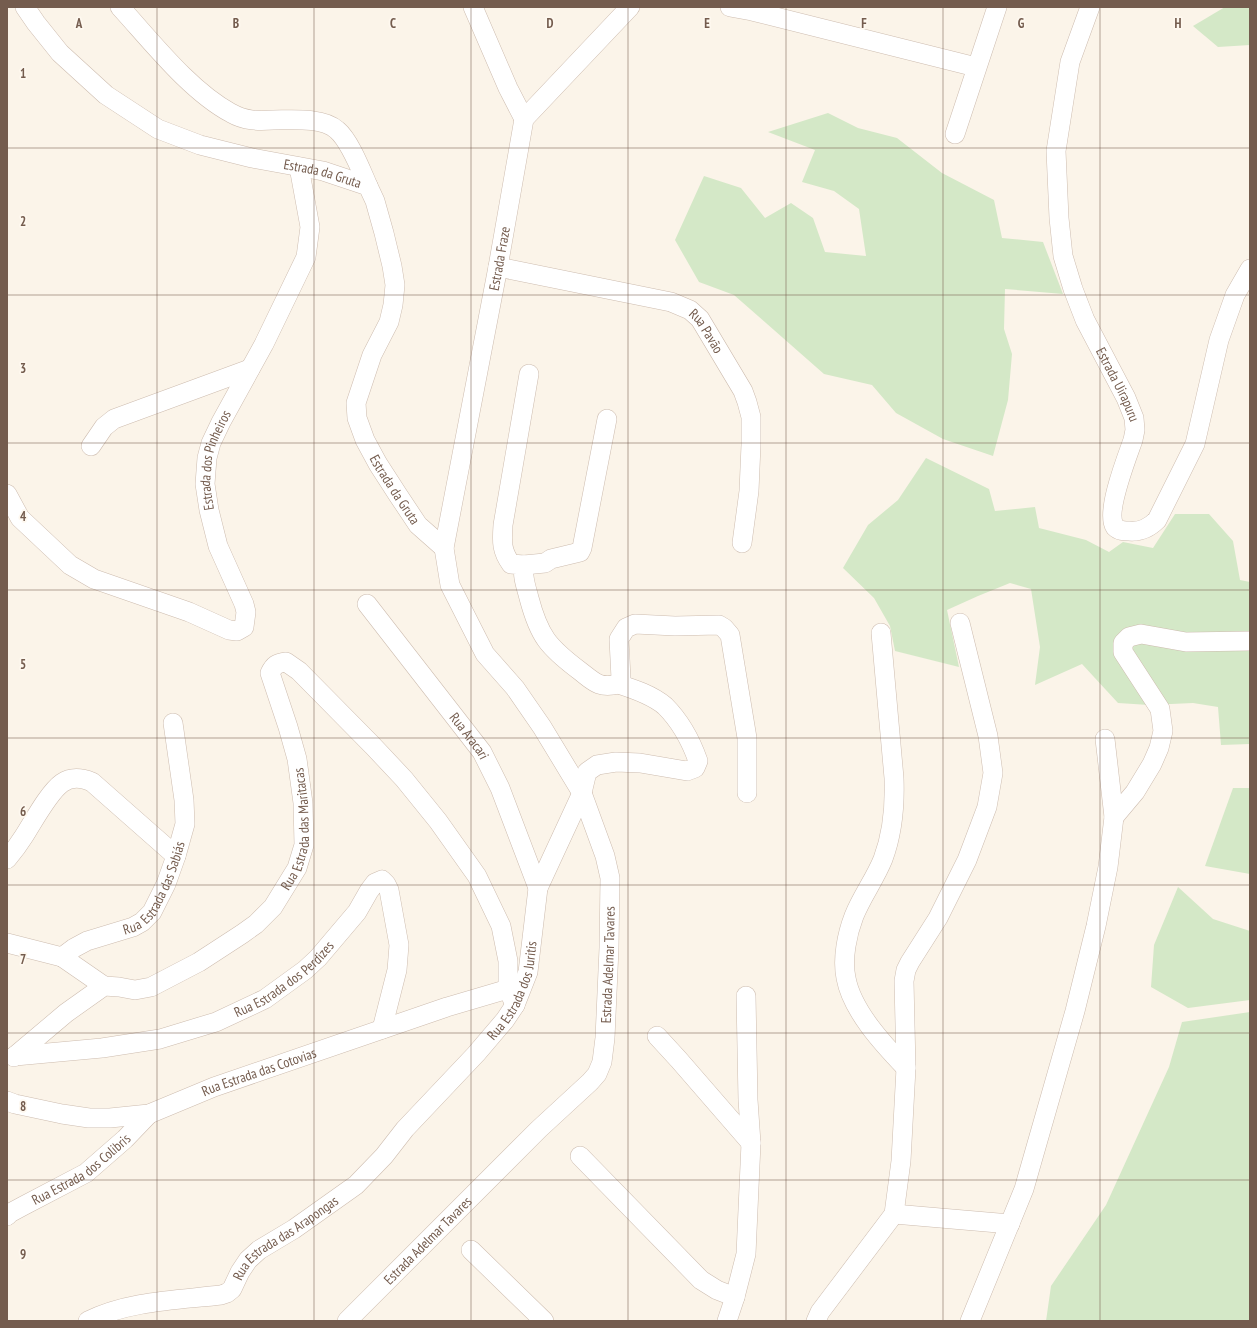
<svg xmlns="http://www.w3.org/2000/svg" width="1257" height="1328" viewBox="0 0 1257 1328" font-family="'PT Sans Narrow',sans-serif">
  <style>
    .green { fill: #d4e8c7 }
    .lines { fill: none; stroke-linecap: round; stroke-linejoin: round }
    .minor-casing { stroke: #cdbcaf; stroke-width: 20 }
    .minor { stroke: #fff; stroke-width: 19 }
    .grid { fill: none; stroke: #745c4e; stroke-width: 1; stroke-opacity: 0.55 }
    .labels { text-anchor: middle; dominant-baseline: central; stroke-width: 3.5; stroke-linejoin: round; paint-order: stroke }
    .street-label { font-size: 14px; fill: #745c4e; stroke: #fef8ef }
    .grid-label { font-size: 13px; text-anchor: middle; font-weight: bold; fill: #745c4e; stroke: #fef8ef; stroke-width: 3.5; stroke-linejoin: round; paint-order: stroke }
  </style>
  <rect width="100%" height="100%" fill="#fbf4e9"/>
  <g class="green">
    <path d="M1225,7H1250V45L1218,47L1193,26Z"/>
    <path d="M828,113L858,128L897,138L942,173L994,200L1002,238L1043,242L1063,294L1005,289L1004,329L1012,354L1008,400L993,456L943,439L896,413L872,385L824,374L734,295L699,282L675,240L704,176L741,188L765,218L791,203L813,218L825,252L866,256L859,209L834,191L802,182L815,150L768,132Z"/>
    <path d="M926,458L989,489L995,511L1035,507L1039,528L1086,540L1109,552L1123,542L1153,548L1175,514H1209L1233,541L1240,580L1250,582V744L1221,745L1218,707L1193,703L1149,705L1118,703L1082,664L1035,685L1040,647L1031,589L1010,583L978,596L947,610L959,667L895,651L890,626L874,598L843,568L868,525L898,500Z"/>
    <path d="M1233,788H1250V874L1205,866Z"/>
    <path d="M1178,887L1213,919L1250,931V1000L1188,1008L1151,987L1154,945Z"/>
    <path d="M1250,1012V1321H1046L1051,1286L1106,1205L1169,1067L1182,1022Z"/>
  </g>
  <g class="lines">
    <g class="minor-casing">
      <g id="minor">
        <path id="s1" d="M25,7L36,23L60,53L106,95L158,129L200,145L252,158L323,171L368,186L375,201L384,233L392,266L395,285L393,305L389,322L372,355L356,403L357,418L365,440L378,464L398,495L418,525L444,548"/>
        <path d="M120,7C152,42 190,91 231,113C245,121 258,121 273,120C291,120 323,117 337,130C350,141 361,170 368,186"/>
        <path d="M473,7L508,88L524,119"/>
        <path d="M730,7L752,11L976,67"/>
        <path id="s2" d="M1090,7L1070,62L1056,151L1059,218L1063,256L1073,289L1085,320L1126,398L1134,418L1135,430L1133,440C1127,457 1105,513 1115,527C1119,531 1124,531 1129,531C1141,532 1149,528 1157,520L1195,444L1219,340L1235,295L1250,269"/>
        <path d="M955,134L997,7"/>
        <path id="s3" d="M498,267L671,302L690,310L700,319L743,391L747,402L751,417V445L749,491L742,543"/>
        <path d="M529,374L503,525C502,541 501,550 511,564L524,565C522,577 526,586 529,598C539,636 548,647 580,671C593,681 599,689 618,684L621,679L619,639L626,628L635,624L675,626L719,625L724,628L730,635L747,738V793"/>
        <path d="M91,446L104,427L114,419L250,369"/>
        <path id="s4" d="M7,494L20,518L70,565L94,579L189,612L229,630L237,631L244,627L246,612L244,604L218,546L209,510L205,484L207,458L211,443L221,422L264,344L306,257L310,227L299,167"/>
        <path d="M524,565L545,563L551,559L580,552L582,548L607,419"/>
        <path id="s5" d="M367,604L482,752L500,788L538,888"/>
        <path d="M881,633L894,778C895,804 892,835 883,859C875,879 862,896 854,916C847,934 842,959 846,978C852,1011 884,1045 906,1068"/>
        <path d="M1114,817L1135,792L1152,764L1159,748L1163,731L1160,709L1123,652V643L1129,637L1141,634L1186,642L1250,641"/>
        <path d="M7,859C13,852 19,844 24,836C33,822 49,792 62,783C72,776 82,778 92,782L176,856"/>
        <path d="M7,943L62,957"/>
        <path id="s6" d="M104,986L62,957L74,948L87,941L133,927L142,922L152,912L166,884L176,856L185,824L184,800L173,723"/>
        <path d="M657,1036L679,1060L751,1143"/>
        <path id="s7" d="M15,1056L66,1013L104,986L119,987L135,990L151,987L199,962L242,934L256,924L273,907L297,868L304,845L303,803L297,759L288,727L270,673C274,665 277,663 286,662L299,671L373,746L404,779L438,821L477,876L501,926L508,961V989L515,1005"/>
        <path id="s8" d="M14,1057L15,1056L102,1048L160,1039L216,1022L265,999L305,970L318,958L357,912L369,891L375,883L382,880L386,884L389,890L399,945L397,970L382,1029"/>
        <path id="s9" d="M7,1101L15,1104L62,1114L89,1118H110L149,1114L214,1087L447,1007L508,989"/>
        <path d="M580,1156L701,1280L717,1290L735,1297"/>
        <path d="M894,1214L1010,1224"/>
        <path id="s10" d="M7,1216L10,1213L23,1206L86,1173L125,1139L149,1114"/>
        <path d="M471,1250L544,1321"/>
        <path id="s11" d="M88,1321C127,1301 178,1300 221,1295L227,1293L232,1289L240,1272L248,1260L259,1250L294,1229L356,1185L384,1156L405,1129L476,1054L505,1020L515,1005L528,972L538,888L582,793L587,772L597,765L616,762L640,763L687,771L695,768L698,761C691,741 680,721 665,706C652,695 634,689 618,684"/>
        <path id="s12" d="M347,1321L539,1129L590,1082L597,1074L602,1062L605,1038L609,948L610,878L605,856L582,793L542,727L515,688L485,654L450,585L444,548L498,267L524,119L630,7"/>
        <path d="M727,1321L735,1297L746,1254L751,1143L748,1100L746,996"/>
        <path d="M816,1321L820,1312L894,1214L901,1161L906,1068L904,981L906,970L910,962L938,918L967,860L987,807L993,773L988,736L960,623"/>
        <path d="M970,1321L1024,1189L1075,1011L1096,926L1108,867L1114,817L1105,739"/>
      </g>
    </g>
    <use href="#minor" class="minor"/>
  </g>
  <path class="grid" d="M157,7V1321M314,7V1321M471,7V1321M628,7V1321M786,7V1321M943,7V1321M1100,7V1321M7,148H1250M7,295H1250M7,443H1250M7,590H1250M7,738H1250M7,885H1250M7,1033H1250M7,1180H1250"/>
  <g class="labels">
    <g class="street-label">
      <text stroke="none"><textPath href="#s1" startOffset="353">Estrada da Gruta</textPath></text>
      <text stroke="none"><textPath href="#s12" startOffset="1218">Estrada Fraze</textPath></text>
      <text stroke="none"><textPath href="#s3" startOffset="224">Rua Pavão</textPath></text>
      <text stroke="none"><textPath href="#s2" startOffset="394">Estrada Uirapuru</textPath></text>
      <text stroke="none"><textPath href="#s4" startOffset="460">Estrada dos Pinheiros</textPath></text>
      <text stroke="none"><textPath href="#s1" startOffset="725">Estrada da Gruta</textPath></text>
      <text stroke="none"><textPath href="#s5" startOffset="167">Rua Aracari</textPath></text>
      <text stroke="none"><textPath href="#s7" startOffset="392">Rua Estrada das Maritacas</textPath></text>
      <text stroke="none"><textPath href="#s6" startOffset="174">Rua Estrada das Sabiás</textPath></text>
      <text stroke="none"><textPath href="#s12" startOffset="462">Estrada Adelmar Tavares</textPath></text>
      <text stroke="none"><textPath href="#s8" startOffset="287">Rua Estrada dos Perdizes</textPath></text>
      <text stroke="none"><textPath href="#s11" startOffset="567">Rua Estrada dos Juritis</textPath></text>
      <text stroke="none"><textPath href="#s9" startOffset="262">Rua Estrada das Cotovias</textPath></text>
      <text stroke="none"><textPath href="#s10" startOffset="88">Rua Estrada dos Colibris</textPath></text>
      <text stroke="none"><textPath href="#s11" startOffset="225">Rua Estrada das Arapongas</textPath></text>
      <text stroke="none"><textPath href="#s12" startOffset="114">Estrada Adelmar Tavares</textPath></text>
    </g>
  </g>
  <g class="grid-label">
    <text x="79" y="28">A</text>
    <text x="236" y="28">B</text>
    <text x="393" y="28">C</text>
    <text x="550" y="28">D</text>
    <text x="707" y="28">E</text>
    <text x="864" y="28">F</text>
    <text x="1021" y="28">G</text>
    <text x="1178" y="28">H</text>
    <text x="23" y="78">1</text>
    <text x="23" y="226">2</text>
    <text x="23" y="373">3</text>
    <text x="23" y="521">4</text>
    <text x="23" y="669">5</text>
    <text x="23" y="816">6</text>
    <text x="23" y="964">7</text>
    <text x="23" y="1111">8</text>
    <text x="23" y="1259">9</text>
  </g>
  <rect width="1257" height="1328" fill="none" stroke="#745c4e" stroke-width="16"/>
</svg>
